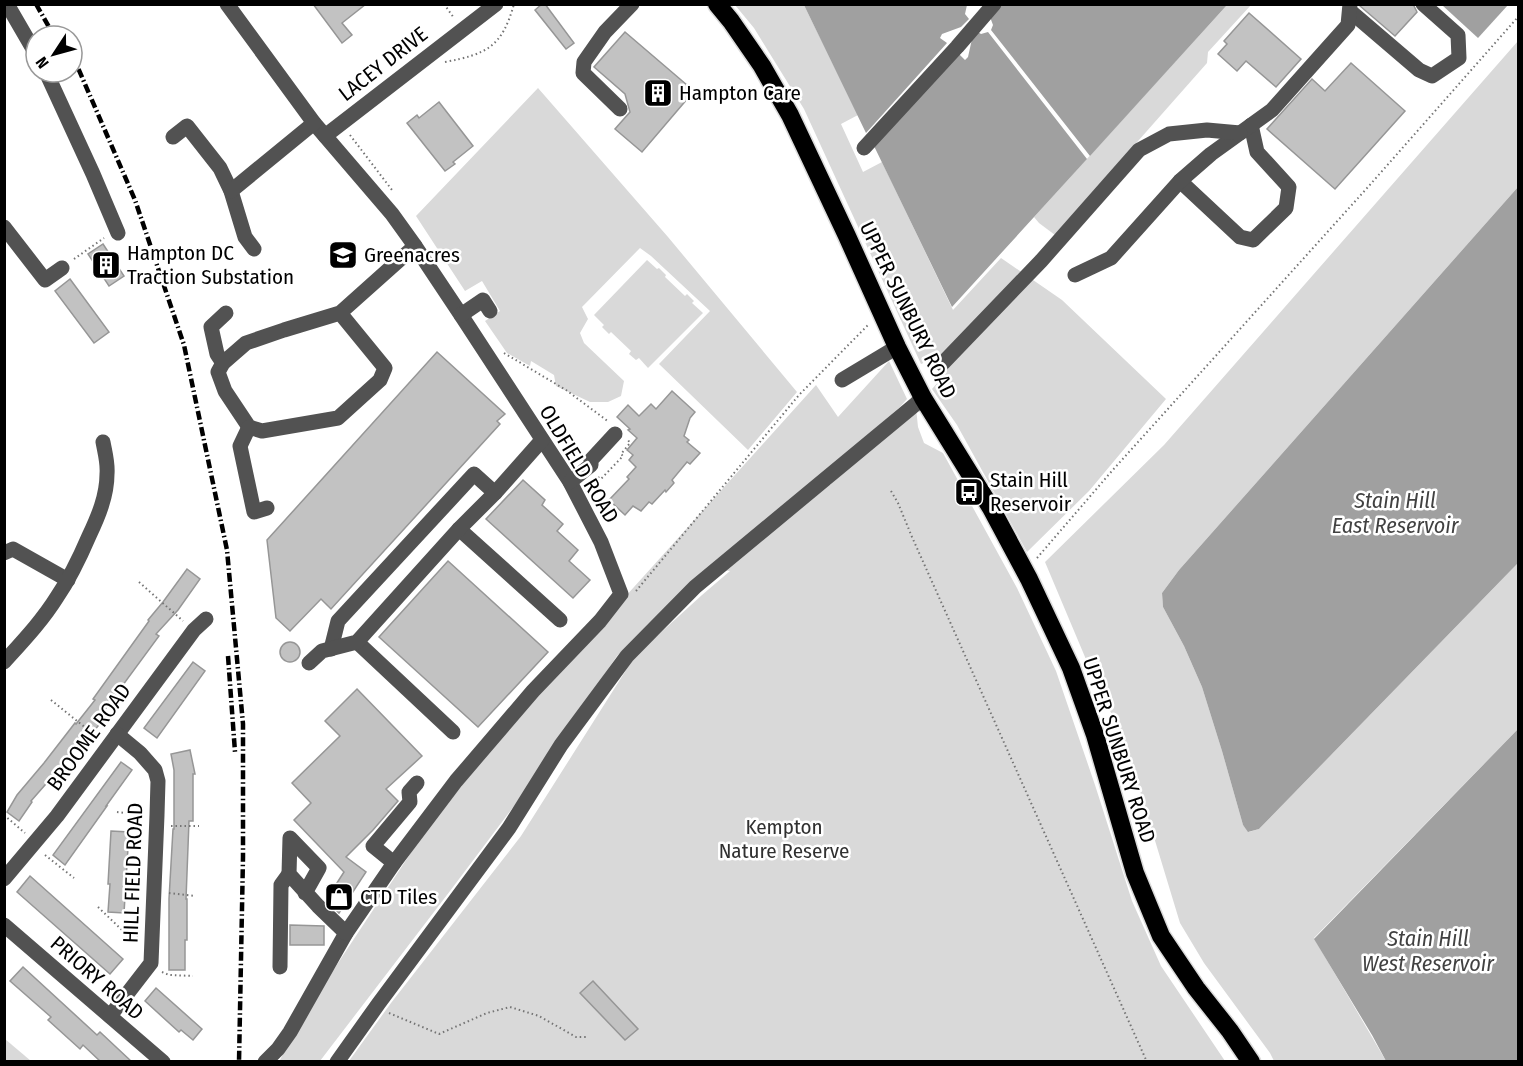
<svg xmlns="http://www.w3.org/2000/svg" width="1523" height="1066" viewBox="0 0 1523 1066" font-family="'Fira Sans Condensed',sans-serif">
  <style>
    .green { fill: #d9d9d9 }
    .water { fill: #a0a0a0 }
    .building { fill: #c2c2c2; stroke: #969696; stroke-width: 1.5 }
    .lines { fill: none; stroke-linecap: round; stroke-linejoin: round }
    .highway-casing { stroke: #dbdbdb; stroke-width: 21 }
    .path { stroke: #747474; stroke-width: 2; stroke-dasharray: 1.5 3; stroke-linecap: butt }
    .minor { stroke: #525252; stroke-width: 15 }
    .highway { stroke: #000; stroke-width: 18 }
    .rail { stroke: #000; stroke-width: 4.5; stroke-dasharray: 9 3 1.5 3; stroke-linecap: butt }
    .labels { text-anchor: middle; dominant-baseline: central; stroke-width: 5; stroke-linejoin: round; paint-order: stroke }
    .street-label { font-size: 21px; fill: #000; stroke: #fff }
    .poi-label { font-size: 21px; fill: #000; stroke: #fff; text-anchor: start }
    .park-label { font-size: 21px; fill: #303030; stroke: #fff }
    .water-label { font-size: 22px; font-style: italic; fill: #414141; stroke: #fff }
  </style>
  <rect width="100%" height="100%" fill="#fff"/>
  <g class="green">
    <path d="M735,5H804L858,115L841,124L863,172L882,162L953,310L1001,258L1062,300L1166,399L1089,491L1027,552L957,425L932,389L945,374L931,360L921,364L804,109L754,28Z"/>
    <path d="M1227,5H1251L1208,52L1207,63L1055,235L1039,223L1034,217Z"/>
    <path d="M1518,41V187L1179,570L1162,593L1163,607L1184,646L1202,687L1222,751L1243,825L1249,832L1259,829L1518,563V729L1314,938L1386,1061H1274L1270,1053L1204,963L1180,923L1126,745L1085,657L1045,562L1164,445Z"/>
    <path d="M538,88L668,237L797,392L748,450L659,364L710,311L651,256L640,248L582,307L588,319L580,333L584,343L624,381L621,396L608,402H590L556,386L554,375L531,361L530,366L507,353L485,321L500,311L482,281L465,291L416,216Z"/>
    <path d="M647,260L657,269L659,268L666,275L665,277L685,296L687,294L694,301L692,303L703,313L648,368L639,358L636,360L629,354L631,351L611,332L609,334L602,327L604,325L594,315Z"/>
    <path d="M889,361L907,399L900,407L825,472L830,485L916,408L918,427L924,443L943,453L1017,588L1056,671L1095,785L1132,901L1161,966L1225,1061H349L391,1003L521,836L635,656L702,595L730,571L711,569L694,583L617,656L514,806L450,891L320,1061L279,1062L301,1019L424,833L537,692L625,597L816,385L838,417Z"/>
    <path d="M4,1039H5L31,1061H5Z"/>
  </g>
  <g class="water">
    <path d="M804,5H967L965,14L969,19L961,27L942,34L940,38L947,43L866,133Z"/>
    <path d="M1001,5H1227L1090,156L991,30L993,25L990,17Z"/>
    <path d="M1442,5H1508L1478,38Z"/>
    <path d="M978,32L981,34L988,32L1087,159L952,307L874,146L958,53L965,60L968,57L972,39Z"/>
    <path d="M1518,187V563L1259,829L1248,832L1243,825L1222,751L1202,687L1184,646L1163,607L1162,593L1179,570Z"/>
    <path d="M1518,729V1061H1386L1372,1035L1314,939Z"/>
  </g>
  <g class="building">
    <path d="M313,4H366L342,23L352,35L342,43Z"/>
    <path d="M542,4H545L574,43L566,49L535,10Z"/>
    <path d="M1360,4H1413L1417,12L1395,36L1360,6Z"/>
    <path d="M1249,13L1301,59L1276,87L1246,61L1237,71L1218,54L1227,44L1224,41Z"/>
    <path d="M625,32L694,91L642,152L615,129L630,112L625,94L594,67Z"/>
    <path d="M1351,63L1405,111L1335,189L1267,129L1312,79L1325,91Z"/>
    <path d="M439,102L473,146L453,162L455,164L445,171L407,123L417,115L419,118Z"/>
    <path d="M103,244L124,276L109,286L88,254Z"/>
    <path d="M70,279L109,332L94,343L55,291Z"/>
    <path d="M437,352L505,414L497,421L500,424L331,609L321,599L290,631L276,618L267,540Z"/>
    <path d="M672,391L695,412L690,418L684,436L689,440L687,442L700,453L690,464L687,462L672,480L674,483L666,492L665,490L652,504L649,502L641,511L633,506L625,515L609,500L629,479L627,477L636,467L629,460L633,455L627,450L637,438L628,430L630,429L617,417L628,405L639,416L651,404L656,409Z"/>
    <path d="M523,480L545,500L542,505L563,524L557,531L578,550L569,561L590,580L573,598L486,519Z"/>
    <path d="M448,561L548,652L478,727L379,637Z"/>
    <path d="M187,569L200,579L178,610L156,634L159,636L103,712L107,715L94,731L89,727L52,777L31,801L32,802L19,821L7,812L17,795L44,763L75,723L76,724L95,700L93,699L149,621L148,620L163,602Z"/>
    <circle cx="290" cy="652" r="10"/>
    <path d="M193,662L205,671L157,738L144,728Z"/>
    <path d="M357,689L422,756L386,789L398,801L373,830L346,857L366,872L339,913L326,900L344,872L294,820L311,803L292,783L340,736L325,721Z"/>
    <path d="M190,750L195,774H193V821H189L186,899H187V940H185V970H169V899L173,829H174V770L171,754Z"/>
    <path d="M121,762L132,770L106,806H107L65,865L53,855Z"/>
    <path d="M111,831L129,832L124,913L108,912L110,884H108Z"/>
    <path d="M30,876L123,959L110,974L17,892Z"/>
    <path d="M290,925L324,926V945H290Z"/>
    <path d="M23,967L97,1035L100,1032L132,1062H101L83,1045L80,1049L48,1020L51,1017L10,981Z"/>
    <path d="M593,981L638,1029L625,1040L580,993Z"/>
    <path d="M156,988L202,1029L193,1040L181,1030L179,1032L145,1001Z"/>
  </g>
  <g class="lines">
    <g class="highway-casing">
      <path id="highway" d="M717,4L731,21L762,66L790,115L847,236L897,347L923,398L991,508L1029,579L1071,668L1095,735L1135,873L1161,936L1196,988L1230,1031L1251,1062"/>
    </g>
    <g class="path">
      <path d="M444,4L454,18"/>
      <path d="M445,62C487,54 502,47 514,4"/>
      <path d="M350,135L392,190"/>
      <path d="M74,259L104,238"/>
      <path d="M504,353L566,390L609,422"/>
      <path d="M598,477L601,479L623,456L621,454L630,443L628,440"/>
      <path d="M891,491L898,503L912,537L1147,1062"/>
      <path d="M1037,558L1111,472L1368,187L1518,17"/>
      <path d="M139,582L183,621"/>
      <path d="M636,591L799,395L869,324"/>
      <path d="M51,700L97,737"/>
      <path d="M117,812L142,815"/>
      <path d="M4,815L25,833"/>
      <path d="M171,826H199"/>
      <path d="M45,855L74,878"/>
      <path d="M169,893L195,896"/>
      <path d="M98,907L124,932L138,936"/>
      <path d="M162,972L169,975L193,976"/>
      <path d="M389,1013L439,1034L487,1013L510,1007L539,1016L576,1037H586"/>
    </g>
    <g class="minor">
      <path d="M7,4L36,54"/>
      <path d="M227,4L314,123L392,214L415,246L461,315L570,482L601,542L621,594L600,621L533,691L456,781L394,863L346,933L290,1032L278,1049L265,1062"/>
      <path d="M1350,11L1419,70L1432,76L1459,58L1458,35L1423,4"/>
      <path d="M46,72L93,174L118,233"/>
      <path d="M620,109L583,73L584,62L605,32L632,4"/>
      <path d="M325,136L496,4"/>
      <path d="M173,137L187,126L220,168L231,191L245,237L254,249"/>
      <path d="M864,148L957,47L994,4"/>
      <path d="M1180,181L1240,237L1253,240L1286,208L1289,187L1257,152L1251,125"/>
      <path d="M231,191L314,123"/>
      <path d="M4,227L45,280L62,268"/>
      <path d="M1075,275L1111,258L1180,181L1211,154L1272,110L1348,25L1350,4"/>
      <path d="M340,313L385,368L380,380L338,418L262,431L249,427L225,391L218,372L223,363L246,343L284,330L340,313L415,246"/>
      <path d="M461,315L483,300L490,311"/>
      <path d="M223,363L217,354L211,327L226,313"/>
      <path d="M942,364L1041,261L1139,150L1169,134L1207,130L1240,133"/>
      <path d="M842,380L897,347"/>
      <path d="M249,427L240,446L254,512L267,508"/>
      <path d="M570,482L591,465V460L615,434"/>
      <path d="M459,529L560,620"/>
      <path d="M4,553L13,549L68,580"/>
      <path d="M357,642L453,732"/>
      <path d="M331,649L338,621L474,474L495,493"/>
      <path d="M4,662C23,641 42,621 57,597C70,578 80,557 89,536C98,517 107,496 107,474C108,463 105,453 103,442"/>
      <path d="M309,663L322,651L357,642L459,529L495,493L542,440"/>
      <path d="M394,863L373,846L410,802L409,792L417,783"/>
      <path d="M4,879L57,816L194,630L206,619"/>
      <path d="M305,893L319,868L290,838L289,874L318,906L346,933"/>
      <path d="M4,925L163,1062"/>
      <path d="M280,967L281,885L289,874"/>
      <path d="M110,1016L151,963L157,815L158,781L155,770L140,753L117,734"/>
      <path d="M337,1062L379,1003L509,828L561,745L627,656L695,587L923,398"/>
    </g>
    <use href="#highway" class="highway"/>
    <g class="rail">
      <path d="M36,4L54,36"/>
      <path d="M72,54L135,200L184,345L227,550L243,724V857L239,1062"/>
      <path d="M228,656L235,752"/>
    </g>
  </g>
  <defs>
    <g id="building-square" transform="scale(1.5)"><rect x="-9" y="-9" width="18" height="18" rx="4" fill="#000" stroke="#fff"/><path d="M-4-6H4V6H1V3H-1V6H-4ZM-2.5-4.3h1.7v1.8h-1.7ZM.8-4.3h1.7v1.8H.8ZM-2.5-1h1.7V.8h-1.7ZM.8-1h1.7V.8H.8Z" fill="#fff"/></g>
    <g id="school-square" transform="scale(1.5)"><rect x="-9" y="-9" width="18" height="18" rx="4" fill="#000" stroke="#fff"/><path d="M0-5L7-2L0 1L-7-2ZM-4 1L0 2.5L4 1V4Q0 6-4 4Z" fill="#fff"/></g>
    <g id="bus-square" transform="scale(1.5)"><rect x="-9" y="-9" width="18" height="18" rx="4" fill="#000" stroke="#fff"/><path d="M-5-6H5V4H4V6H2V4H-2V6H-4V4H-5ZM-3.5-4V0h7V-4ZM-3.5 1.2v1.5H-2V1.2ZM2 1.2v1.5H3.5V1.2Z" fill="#fff"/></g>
    <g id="shop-square" transform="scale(1.5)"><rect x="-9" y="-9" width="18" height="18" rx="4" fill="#000" stroke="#fff"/><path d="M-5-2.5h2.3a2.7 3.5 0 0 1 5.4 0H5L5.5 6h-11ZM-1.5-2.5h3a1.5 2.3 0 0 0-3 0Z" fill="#fff"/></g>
  </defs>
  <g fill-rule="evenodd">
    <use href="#building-square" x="658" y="93"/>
    <use href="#school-square" x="343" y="255"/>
    <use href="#building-square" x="106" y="265"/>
    <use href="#bus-square" x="969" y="492"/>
    <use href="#shop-square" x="339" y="897"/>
  </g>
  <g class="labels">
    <g class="street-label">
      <text transform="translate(383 64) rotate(-38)">LACEY DRIVE</text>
      <text transform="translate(908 310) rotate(64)">UPPER SUNBURY ROAD</text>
      <text transform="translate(579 464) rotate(59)">OLDFIELD ROAD</text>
      <text transform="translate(89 737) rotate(-54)">BROOME ROAD</text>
      <text transform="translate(1119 750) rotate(72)">UPPER SUNBURY ROAD</text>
      <text transform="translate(133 873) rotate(-88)">HILL FIELD ROAD</text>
      <text transform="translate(97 978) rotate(41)">PRIORY ROAD</text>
    </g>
    <g class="poi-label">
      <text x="679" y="93">Hampton Care</text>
      <text x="127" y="253">Hampton DC<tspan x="127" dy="24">Traction Substation</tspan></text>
      <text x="364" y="255">Greenacres</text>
      <text x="990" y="480">Stain Hill<tspan x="990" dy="24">Reservoir</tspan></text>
      <text x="360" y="897">CTD Tiles</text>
    </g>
    <g class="park-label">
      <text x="784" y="827">Kempton<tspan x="784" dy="24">Nature Reserve</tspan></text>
    </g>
    <g class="water-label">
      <text x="1395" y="500">Stain Hill<tspan x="1395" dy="25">East Reservoir</tspan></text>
      <text x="1428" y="938">Stain Hill<tspan x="1428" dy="25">West Reservoir</tspan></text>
    </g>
  </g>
  <rect width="1523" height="1066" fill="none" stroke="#000000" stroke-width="12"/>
  <g transform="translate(54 54) rotate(234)"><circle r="28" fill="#ffffff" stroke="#999999" stroke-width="1.5"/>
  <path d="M0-4.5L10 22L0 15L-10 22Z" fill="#000000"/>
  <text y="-9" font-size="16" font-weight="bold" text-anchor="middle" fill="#000000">N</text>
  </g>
</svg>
